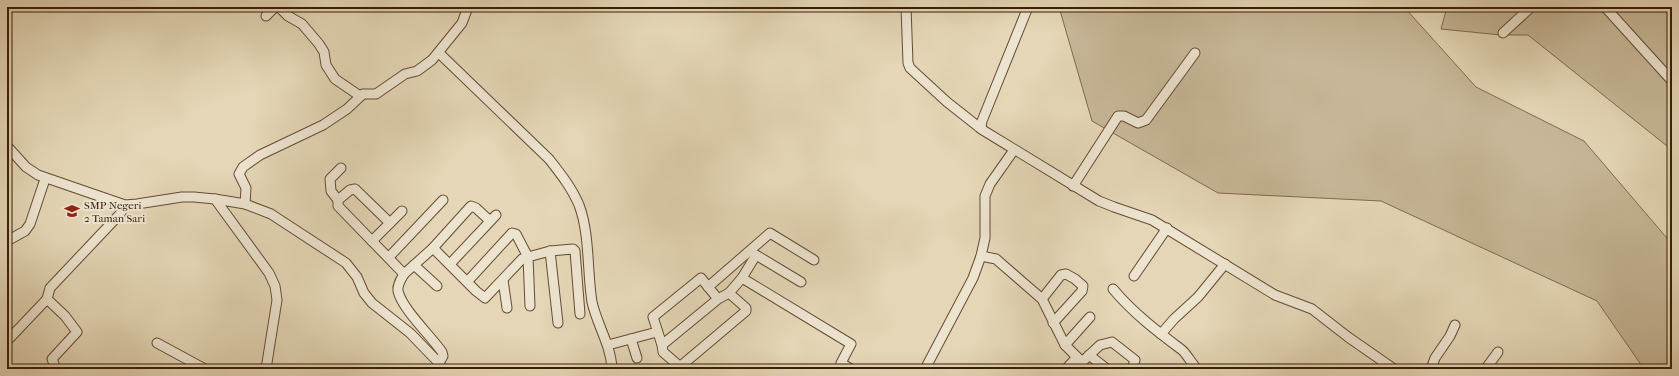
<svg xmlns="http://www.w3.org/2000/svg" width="1679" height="376" viewBox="0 0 1679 376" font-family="'IM FELL French Canon',serif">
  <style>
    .green { fill: #c7b798; stroke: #806a50 }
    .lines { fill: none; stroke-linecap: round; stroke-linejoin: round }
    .minor-casing { stroke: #644b33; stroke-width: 11 }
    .minor { stroke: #ede4d0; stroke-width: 9 }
    .labels { text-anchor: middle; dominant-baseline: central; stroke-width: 4; stroke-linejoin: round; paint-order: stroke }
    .poi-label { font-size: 11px; fill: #391d07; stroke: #ede4d0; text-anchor: start }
  </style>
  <rect width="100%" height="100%" fill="#e4d6b6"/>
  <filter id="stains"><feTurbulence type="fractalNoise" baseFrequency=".005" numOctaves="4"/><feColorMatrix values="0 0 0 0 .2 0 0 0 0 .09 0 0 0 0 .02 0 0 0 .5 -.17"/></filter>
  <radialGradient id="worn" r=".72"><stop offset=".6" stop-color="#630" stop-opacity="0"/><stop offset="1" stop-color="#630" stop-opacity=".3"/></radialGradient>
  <g class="green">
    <path d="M1059,7H1404L1476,87L1584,141L1672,244V369H1644L1597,301L1381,201L1218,193L1092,121Z"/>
    <path d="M1447,7H1672V150L1528,35H1501L1441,29Z"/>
  </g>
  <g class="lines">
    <g class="minor-casing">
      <g id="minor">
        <path d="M279,7L288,16L302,24L319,44L324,52L326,65L335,79L360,96"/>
        <path d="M906,7L908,63L910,68L947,102L980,128"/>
        <path d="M1028,7L982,121L981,129L1099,201L1114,207L1152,220L1275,295L1312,309L1348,337L1394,369"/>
        <path d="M1605,7L1672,81"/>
        <path d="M266,16L275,7"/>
        <path d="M1503,33L1531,7"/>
        <path d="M439,53L549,159C560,173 572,188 579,205C590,234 587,271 592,302C597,325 611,345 612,369"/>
        <path d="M7,146L26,167L38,175L125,205L137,204L182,197H194L215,199L245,204L271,214L346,263L357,277L364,293L372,303L410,333L439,363L442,369"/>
        <path d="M1073,186L1118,116H1124L1138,123L1146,120L1195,53"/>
        <path d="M215,199L269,273L275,286L277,300L266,369"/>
        <path d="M338,200L331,191L330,179L341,168"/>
        <path d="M245,204L246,188L239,174L243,167L260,155L323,125L347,109L363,94H376L405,74L417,71L432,60L462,23L468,7"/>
        <path d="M390,223L355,189L350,190L338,200V206L404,274L433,248L471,206L476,208L490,221"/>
        <path d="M7,241L25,231L30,224L45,179"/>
        <path d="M372,241L402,211"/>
        <path d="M433,248L476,291L485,298L522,259L528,257L516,234L512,233L511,234L467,282"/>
        <path d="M550,251L558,323"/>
        <path d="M981,256L996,259L1042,299L1065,345L1082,362L1100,345L1112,342L1135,360L1132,369"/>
        <path d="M389,257L443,200"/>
        <path d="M450,264L496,215"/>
        <path d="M414,265L437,286"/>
        <path d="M404,274C401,279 397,285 398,291C402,309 431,336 442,352L443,356L439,363"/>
        <path d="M1134,276L1167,228"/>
        <path d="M742,278L756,255L801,282"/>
        <path d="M503,280L507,308"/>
        <path d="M708,287L770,233L814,260"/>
        <path d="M1113,289C1133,313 1158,332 1182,350C1186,353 1192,364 1197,369"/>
        <path d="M729,293L742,278L851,344L841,363L851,369"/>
        <path d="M47,299L65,316L77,332L52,359L56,369"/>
        <path d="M1042,299L1061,275L1066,274L1075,279L1083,286L1082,291L1053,323"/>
        <path d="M530,306L528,257L550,251L573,249L575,251L580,314"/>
        <path d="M1161,334L1174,319L1198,297L1225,264"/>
        <path d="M631,339L637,358"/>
        <path d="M7,341L47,299L50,288L120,214L125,205"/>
        <path d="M157,343L205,369"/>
        <path d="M608,345L657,332"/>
        <path d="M662,345L663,352L678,365H682L746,311V308L729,293L718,299L701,278L653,317L662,345L718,299"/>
        <path d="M1065,345L1090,317"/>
        <path d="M1089,355L1107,369"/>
        <path d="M1487,367L1498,352"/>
        <path d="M925,369L973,278L981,256L985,238V196L990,184L1014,150"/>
        <path d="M1066,369L1077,357"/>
        <path d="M1431,369L1435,358L1450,336L1455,325"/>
      </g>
    </g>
    <use href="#minor" class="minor"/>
  </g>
  <defs>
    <g id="school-bare" transform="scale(1.2)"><path d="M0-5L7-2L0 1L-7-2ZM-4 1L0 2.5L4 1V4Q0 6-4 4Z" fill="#8f2418" stroke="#ede4d0" stroke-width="2.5" paint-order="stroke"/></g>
  </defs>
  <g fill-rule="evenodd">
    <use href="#school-bare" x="72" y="211"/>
  </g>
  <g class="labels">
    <g class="poi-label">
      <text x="84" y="205">SMP Negeri<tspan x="84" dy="13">2 Taman Sari</tspan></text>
    </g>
  </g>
  <rect width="1679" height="376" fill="none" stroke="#e4d6b6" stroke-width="24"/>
  <rect x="8" y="8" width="1663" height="360" fill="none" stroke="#391d07" stroke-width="2"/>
  <rect x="12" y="12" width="1655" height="352" fill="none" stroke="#391d07"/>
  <rect width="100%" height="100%" filter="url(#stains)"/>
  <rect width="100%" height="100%" fill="url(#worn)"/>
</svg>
